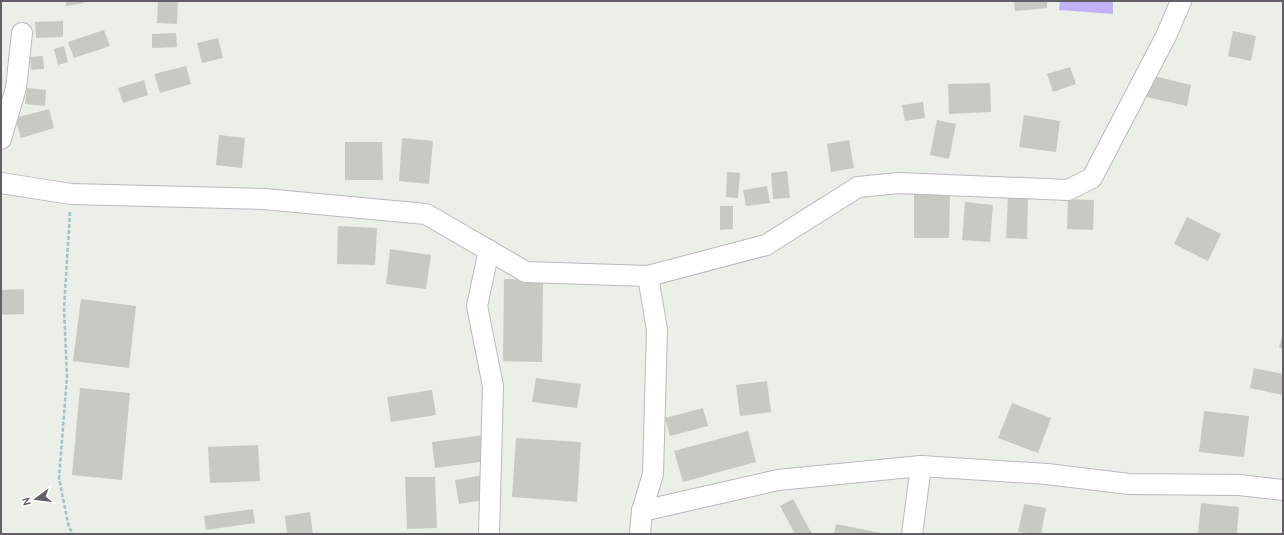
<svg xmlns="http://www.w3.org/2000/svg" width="1284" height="535" viewBox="0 0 1284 535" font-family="Ubuntu,sans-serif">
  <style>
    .water { fill: #c2b1f5 }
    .building { fill: #c7cac3 }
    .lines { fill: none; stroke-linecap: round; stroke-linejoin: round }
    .minor-casing { stroke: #bbb9bf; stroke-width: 22 }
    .path { stroke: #a3c2c6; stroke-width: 2.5; stroke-dasharray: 4 2; stroke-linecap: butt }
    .minor { stroke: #fff; stroke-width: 20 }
  </style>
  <rect width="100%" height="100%" fill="#eaefe7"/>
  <path class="water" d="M1060,1H1113V14L1059,10Z"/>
  <g class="building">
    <path d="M66,1H83L84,3L66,6Z"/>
    <path d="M158,1H178L177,24L157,23Z"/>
    <path d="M1014,1H1047V8L1015,11Z"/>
    <path d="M63,21V37L36,38L35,22Z"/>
    <path d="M104,30L110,46L74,58L68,42Z"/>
    <path d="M1233,31L1256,36L1251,61L1228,56Z"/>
    <path d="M176,33L177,47L152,48V34Z"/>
    <path d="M218,38L223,58L202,63L197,43Z"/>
    <path d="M64,46L68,62L58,65L54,49Z"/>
    <path d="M43,56L44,69L31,70L30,57Z"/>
    <path d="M186,66L191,84L160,93L154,74Z"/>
    <path d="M1070,67L1076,84L1053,92L1047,74Z"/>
    <path d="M1150,75L1191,85L1187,106L1146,97Z"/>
    <path d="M144,80L148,95L123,103L118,88Z"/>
    <path d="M990,83L991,112L949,114L948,84Z"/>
    <path d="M27,88L46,90L45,106L25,104Z"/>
    <path d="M923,102L925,118L905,121L902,105Z"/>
    <path d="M49,109L54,128L21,138L15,118Z"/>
    <path d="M1024,115L1060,121L1056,152L1019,147Z"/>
    <path d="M937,120L956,124L949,159L930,155Z"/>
    <path d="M219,135L245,138L242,168L216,165Z"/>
    <path d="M402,138L433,141L429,184L399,181Z"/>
    <path d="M849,140L854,168L831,172L827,144Z"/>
    <path d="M345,142H382L383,180H345Z"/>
    <path d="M787,171L790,198L773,199L771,173Z"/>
    <path d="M727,172L740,173L738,198L726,197Z"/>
    <path d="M767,186L770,203L746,206L743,190Z"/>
    <path d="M914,194L950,195L949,238H914Z"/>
    <path d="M1008,196L1028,197L1027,239L1006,238Z"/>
    <path d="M1068,199L1094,200L1093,230L1067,229Z"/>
    <path d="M965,202L993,205L990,242L962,240Z"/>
    <path d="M720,206H733V229L720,230Z"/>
    <path d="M1187,217L1221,234L1208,261L1174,244Z"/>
    <path d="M338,226L377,228L375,265L337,264Z"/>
    <path d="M390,249L431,255L426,289L386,284Z"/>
    <path d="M504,279L543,280L542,362L503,361Z"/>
    <path d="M24,289V314L1,315V290Z"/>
    <path d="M81,299L136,306L129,368L73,361Z"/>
    <path d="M1283,334V349L1279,347Z"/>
    <path d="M1254,368L1283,374V395L1250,388Z"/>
    <path d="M536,378L581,384L577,408L532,402Z"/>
    <path d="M767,381L771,412L740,416L736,385Z"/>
    <path d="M80,388L130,393L122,480L72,475Z"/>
    <path d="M432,390L436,415L391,422L387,397Z"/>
    <path d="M1012,403L1051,418L1038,453L998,438Z"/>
    <path d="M703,408L708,426L670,436L665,418Z"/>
    <path d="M1204,411L1249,416L1244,457L1199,452Z"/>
    <path d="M748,431L756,462L683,482L674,451Z"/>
    <path d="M484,435L488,461L435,468L432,442Z"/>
    <path d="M516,438L581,442L577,502L512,497Z"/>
    <path d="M258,445L260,481L210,483L208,447Z"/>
    <path d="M484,475L489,499L459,504L455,480Z"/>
    <path d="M405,477H435L437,528L407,529Z"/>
    <path d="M793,499L812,534H795L780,506Z"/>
    <path d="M1201,503L1239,507L1237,534H1198Z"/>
    <path d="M1024,504L1046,508L1041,534L1018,532Z"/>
    <path d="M253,509L255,523L206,530L204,516Z"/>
    <path d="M310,512L313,534H287L285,516Z"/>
    <path d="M836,524L881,533V534H834Z"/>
  </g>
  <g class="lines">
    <g class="minor-casing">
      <g id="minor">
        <path d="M1,139L16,88L22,33"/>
        <path d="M1,183L71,194L264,199L426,214L526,272L648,276L766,245L858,187L899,183L1068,190L1092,178L1166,36L1181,1"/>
        <path d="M642,511L653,474L657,330L648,276"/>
        <path d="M489,534L493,386L477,306L489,250"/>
        <path d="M640,534L642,511L778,480L921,466L1047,474L1129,484L1239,485L1283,490"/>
        <path d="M912,534L921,466"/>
      </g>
    </g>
    <path class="path" d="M70,212L64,309L67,376L59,478L69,528L74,534"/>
    <use href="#minor" class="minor"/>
  </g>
  <rect width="1284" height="535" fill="none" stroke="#615e65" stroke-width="4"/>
  <g transform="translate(36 499) rotate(255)" stroke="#ffffff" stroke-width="3" paint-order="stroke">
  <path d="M0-3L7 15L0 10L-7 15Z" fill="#615e65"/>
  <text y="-6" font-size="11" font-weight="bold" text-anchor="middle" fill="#615e65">N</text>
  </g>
</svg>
